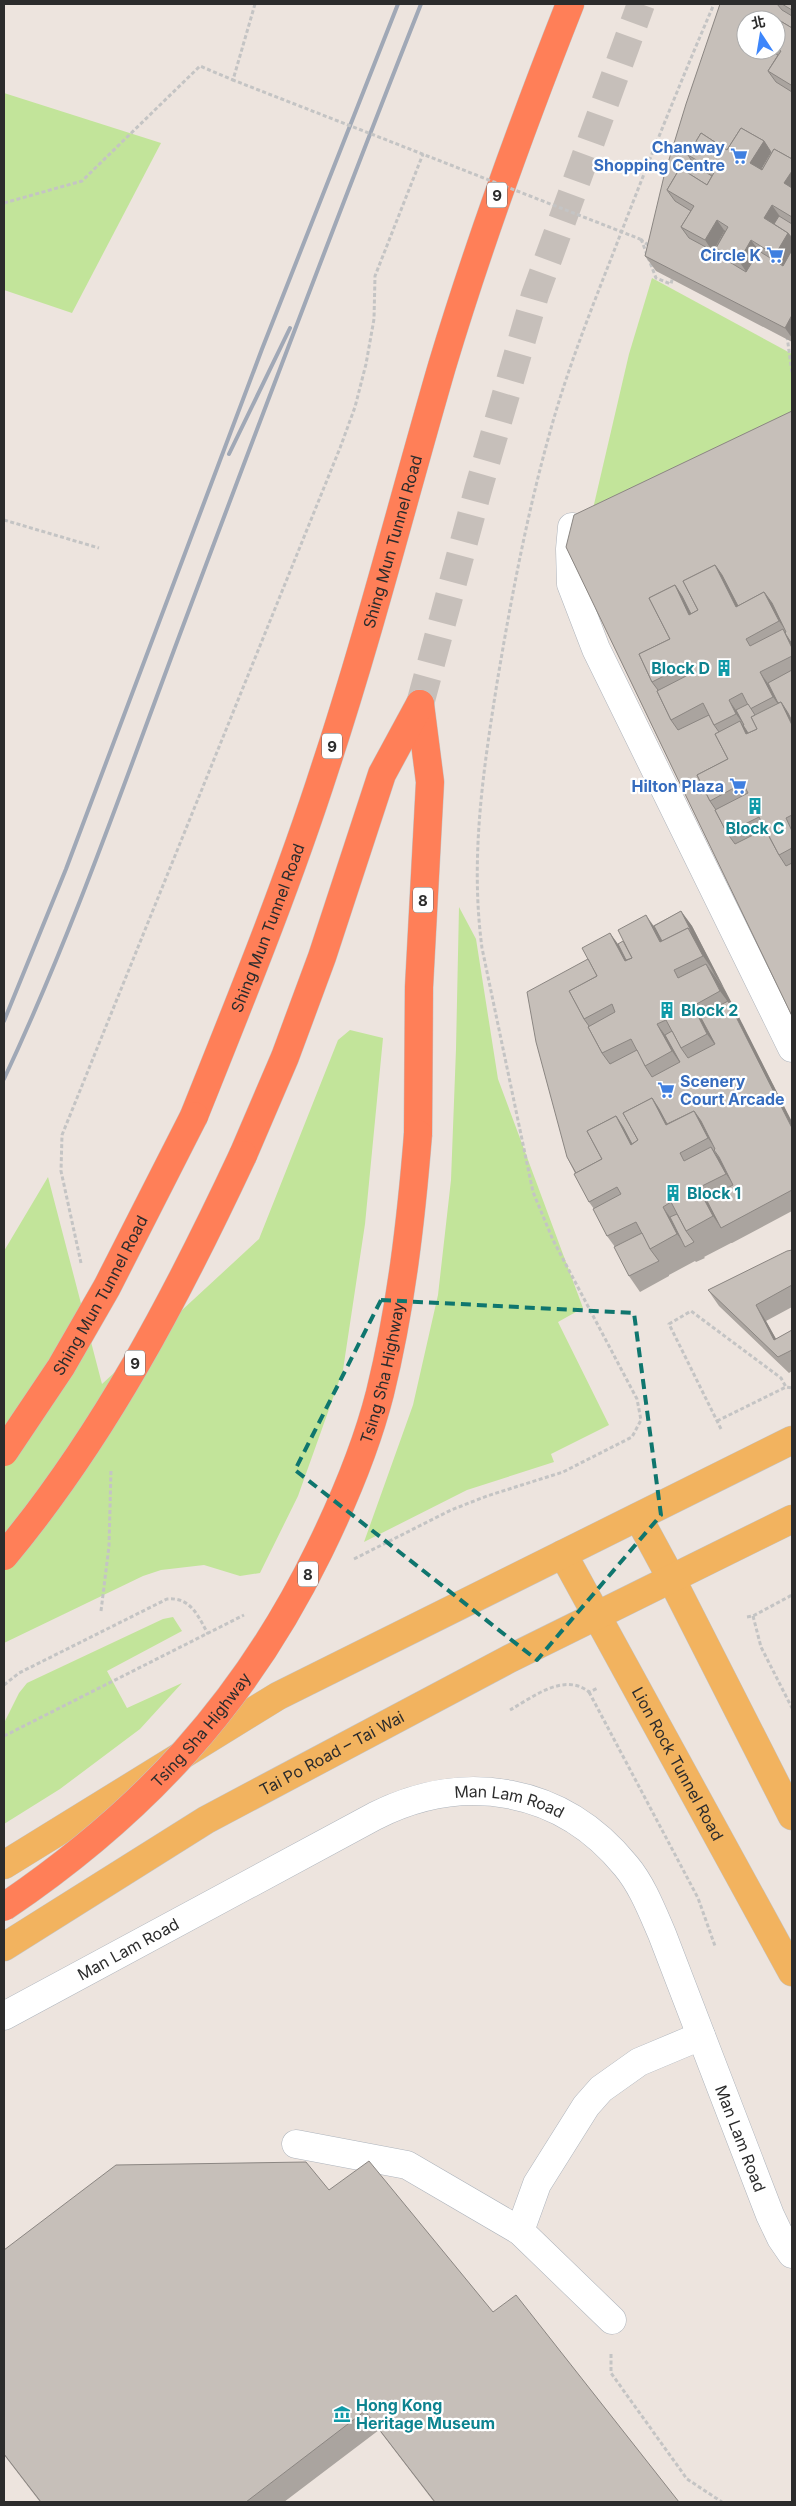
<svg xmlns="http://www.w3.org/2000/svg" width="796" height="2506" viewBox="0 0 796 2506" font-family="Inter,'Noto Sans TC',sans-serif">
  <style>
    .green { fill: #c2e49a }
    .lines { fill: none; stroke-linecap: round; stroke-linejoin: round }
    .highway-tunnel { stroke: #c6bfba; stroke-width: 28; stroke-dasharray: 28 14; stroke-linecap: butt }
    .minor-casing { stroke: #aeb4bc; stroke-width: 29 }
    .major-casing { stroke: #c4c4c4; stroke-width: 29 }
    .highway-casing { stroke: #c4c4c4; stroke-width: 29 }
    .path { stroke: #c4c4c4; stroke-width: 3; stroke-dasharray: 4 2.5; stroke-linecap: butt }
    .minor { stroke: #fff; stroke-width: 28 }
    .major { stroke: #f2b35f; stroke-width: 28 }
    .highway { stroke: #ff7f58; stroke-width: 28 }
    .rail { stroke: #a0a8b6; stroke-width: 4 }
    .highway-bridge-casing { stroke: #c4c4c4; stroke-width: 29; stroke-linecap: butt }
    .path-bridge { stroke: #c4c4c4; stroke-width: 3; stroke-dasharray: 4 2.5; stroke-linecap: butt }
    .highway-bridge { stroke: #ff7f58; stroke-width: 28 }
    .wall { fill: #aaa49f; fill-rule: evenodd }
    .shaded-wall { fill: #8b8682 }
    .building { fill: #c6bfb9; stroke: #8b8682 }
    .marked { fill: none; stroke: #0f766e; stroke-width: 4; stroke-dasharray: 10 6; stroke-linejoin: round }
    .labels { text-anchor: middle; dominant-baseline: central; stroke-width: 4.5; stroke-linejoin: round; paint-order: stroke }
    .shield { fill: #fff; stroke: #6b6b6b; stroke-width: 1 }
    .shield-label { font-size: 15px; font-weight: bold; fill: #2c2c2c }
    .shop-label { font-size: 16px; font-weight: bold; fill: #366cbe; stroke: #fff; text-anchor: end }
    .street-label { font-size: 16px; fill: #2c2c2c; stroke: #fff }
    .culture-label { font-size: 16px; font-weight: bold; fill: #0d838f; stroke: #fff; text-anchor: start }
  </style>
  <rect width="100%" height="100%" fill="#ede4de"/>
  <g class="green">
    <path d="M4,93L161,143L72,313L4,290Z"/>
    <path d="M652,278L792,354V420L592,513L629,354Z"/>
    <path d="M459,907L476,939L498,1079L583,1308L558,1322L609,1425L551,1454L554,1462L467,1490L364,1542L413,1405L438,1295L451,1180L456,1049Z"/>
    <path d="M350,1030L383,1038L365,1224L343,1370L298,1496L260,1573L240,1576L204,1565L161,1570L143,1576L4,1643V1251L48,1177L102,1384L259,1239L338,1040Z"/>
    <path d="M173,1617L182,1631L107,1671L127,1708L182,1683L140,1729L60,1789L4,1824V1723L19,1693L27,1683L163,1619Z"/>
  </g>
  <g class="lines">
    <path class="highway-tunnel" d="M420,704L478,490L535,295L641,4"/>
    <g class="minor-casing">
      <g id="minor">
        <path d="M572,527L570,549L571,584L596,649L792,1048"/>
        <path id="s1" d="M4,2016L375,1816C464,1771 562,1787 626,1866C642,1885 652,1911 662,1934L770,2215L781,2238L792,2254"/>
        <path d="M296,2144L407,2165L520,2231"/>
        <path d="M612,2320L520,2231L537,2184L586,2106L601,2089L639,2062L701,2036"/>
      </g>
    </g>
    <g class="major-casing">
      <g id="major">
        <path d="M638,1517L671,1578L792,1816"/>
        <path id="s2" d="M563,1554L792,1972"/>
        <path d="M4,1865L278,1696L792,1440"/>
        <path id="s3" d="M4,1947L206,1820L509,1659L792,1519"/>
      </g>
    </g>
    <g class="highway-casing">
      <g id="highway">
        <path id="s4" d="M194,1116C240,1001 287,886 325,768C369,635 403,500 442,366C479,243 523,123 570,4"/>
        <path d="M418,1134L419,987L430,782L420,704"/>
        <path d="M243,1155L285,1057L322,957L382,774L420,704"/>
      </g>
    </g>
    <g class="path">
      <path d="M4,203L82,181L200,66L233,80"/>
      <path d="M640,239L651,247"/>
      <path d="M641,239L656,278L671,284L673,276"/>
      <path d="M787,336L792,373"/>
      <path d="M4,520L99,548"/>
      <path d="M81,1263L61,1171L62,1135L340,448L355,407L366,364L374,319L375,276L423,154"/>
      <path d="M717,1421L786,1387L792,1388"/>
      <path d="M721,1429L669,1324L691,1311L781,1378L786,1387"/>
      <path d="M354,1559L451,1510L487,1496L563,1472L632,1437L641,1420L637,1399L553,1240L533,1192L482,948C470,858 483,772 497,683C511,599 527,514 550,432C567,370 591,310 614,251C646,168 679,85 714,4"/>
      <path d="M101,1611L109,1546L111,1469"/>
      <path d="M753,1616L761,1647L792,1708"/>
      <path d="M747,1617L753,1616L792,1595"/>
      <path d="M4,1685L19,1673L167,1599C191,1597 198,1616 208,1634"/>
      <path d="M589,1692L698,1898L715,1946"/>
      <path d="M510,1710C533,1697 564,1672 589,1692L598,1688"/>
      <path d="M4,1736L244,1615"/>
      <path d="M611,2354V2373L687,2479L722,2502"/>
    </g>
    <use href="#minor" class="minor"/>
    <use href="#major" class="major"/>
    <use href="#highway" class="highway"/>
    <g class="rail">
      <path d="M229,454L290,328"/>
      <path d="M4,1021L66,869L262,349L398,4"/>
      <path d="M4,1079C73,932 126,778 183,626C261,418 339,211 421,4"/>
    </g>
    <g class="highway-bridge-casing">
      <g id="highway-bridge">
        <path id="s5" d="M4,1452L61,1367L107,1287L194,1116"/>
        <path d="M4,1556C104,1436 177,1296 243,1155"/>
        <path id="s6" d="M4,1907C143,1813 245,1703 319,1551C344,1500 366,1448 380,1393C401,1308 411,1221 418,1134"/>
      </g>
    </g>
    <path class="path-bridge" d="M255,4L233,80L640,239"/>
    <use href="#highway-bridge" class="highway-bridge"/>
  </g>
  <g class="wall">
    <path d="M720,4H792V342L656,271L645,256ZM746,20H776V50H746Z"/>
    <path d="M792,411V1016L566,547Z"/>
    <path d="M681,911L692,926L792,1122V1211L732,1243H731L704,1257L705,1258L696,1262L695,1261L669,1275V1276L640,1292L629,1276L615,1247L607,1236L594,1209L589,1202L567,1157L588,959L610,933L618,944Z"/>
    <path d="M792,1250V1307L766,1321L776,1339L792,1330V1371L789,1373L719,1306L708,1290Z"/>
    <path d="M329,2190L493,2312L679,2502H434L379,2430L284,2502H40L4,2455V2250Z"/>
  </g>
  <g class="shaded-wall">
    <path d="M764,141L792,171V194L735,160Z"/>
    <path d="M772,205L790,231L792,238V279L775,255L764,218Z"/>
    <path d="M717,220L733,243L751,240L770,266L757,288L739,261L716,248L723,267L705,240Z"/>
    <path d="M792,315V338L785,328Z"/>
    <path d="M715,565L733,591L746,616L736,607Z"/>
    <path d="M675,585L693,612L689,615Z"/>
    <path d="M764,592L783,619L792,640L779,621Z"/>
    <path d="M783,629L792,643V648Z"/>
    <path d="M760,672L778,698L785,714L773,697Z"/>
    <path d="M729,700L747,726L755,740L736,714Z"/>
    <path d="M781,702L792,719V725Z"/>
    <path d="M740,721L756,744L746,734Z"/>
    <path d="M681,911L692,926L721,982L703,956L688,928Z"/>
    <path d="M646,915L664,941L660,942Z"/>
    <path d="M610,933L628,959L625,961Z"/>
    <path d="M706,964L725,990L739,1017L720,991Z"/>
    <path d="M710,966L721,982L725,990L714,974Z"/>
    <path d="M728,1001L739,1017L792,1122V1128Z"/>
    <path d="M693,1006L711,1032L726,1060L707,1034Z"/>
    <path d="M657,1024L676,1050L690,1078L672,1051Z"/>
    <path d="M652,1098L670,1124L666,1125Z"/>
    <path d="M694,1111L712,1137L726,1164L708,1138Z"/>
    <path d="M616,1116L634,1143L631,1145Z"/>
    <path d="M711,1147L730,1173L744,1200L726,1174Z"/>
    <path d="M698,1188L716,1214L721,1228L713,1216Z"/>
    <path d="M663,1207L681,1233L686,1246L677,1234Z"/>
    <path d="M756,1305L766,1321L785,1355L774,1340Z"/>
  </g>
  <g class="building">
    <path d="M720,4H777L782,10L792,16V28L767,13L763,20H746V50H769L778,55L768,71L776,82L792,92V159L774,149L762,170L761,169L771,152L764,141L741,128L727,150L701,133L688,155L695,166L712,176L707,185L680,168L667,190L675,201L691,211L681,227L689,238L713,251L724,231H725L716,248L723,258L746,272L759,251L783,266L792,250V315L785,328L645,256L664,176L686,104Z"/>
    <path d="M782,4H792V10Z"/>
    <path d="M767,13L792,28V83L791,85L768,71L781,51L776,48V20H763Z"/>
    <path d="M741,128L764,141L750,163L762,170L774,149L792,159V171L784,183L792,188V217L772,205L764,218L788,233L775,255L751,240L739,261L716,248L728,227L717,220L705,240L681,227L694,206L667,190L680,168L707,185L715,171L688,155L701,133L727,150Z"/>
    <path d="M779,216L792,224V238L788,233L774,224Z"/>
    <path d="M792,411V644L785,633L786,632L772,603L764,592L738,606L722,575L715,565L683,581L698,610L691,614L682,596L675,585L649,598L670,639L639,654L652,682L658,690L657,691L671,720L678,730L709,715L714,725L719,732L715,734L728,759L697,775L710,801L716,810H715L727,833L735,844L765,829L779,855L786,866L792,863V1016L566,547L574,515Z"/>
    <path d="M715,565L736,607L764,592L779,621L746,639L750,646L783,629L792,648V656L760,672L773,697L750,709L742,693L729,700L736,714L714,725L703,703L671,720L657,691L690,674L686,665L652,682L639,654L670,639L649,598L675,585L689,615L698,610L683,581Z"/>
    <path d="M792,670V721L788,713L781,702L778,703L768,683Z"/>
    <path d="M781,702L792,725V815L786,818L792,831V848L779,855L759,817L727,833L715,810L748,793L743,783L710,801L697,775L728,759L715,734L740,721L746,734L757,729L751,717Z"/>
    <path d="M748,704L755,715L751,717L757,729L748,733L743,725H744L736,710Z"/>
    <path d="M681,911L695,939L688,928L662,941L654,926Z"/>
    <path d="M646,915L660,942L688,928L703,956L674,970L678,978L706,964L720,991L693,1006L707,1034L681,1048L666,1020L657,1024L672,1051L645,1066L631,1039L602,1053L588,1027L615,1012L612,1004L584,1019L569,991L597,976L582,948L610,933L625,961L632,958L618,930Z"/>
    <path d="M623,941L632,958L626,960L618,944Z"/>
    <path d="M588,959L597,976L569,991L584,1019L589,1026L588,1027L602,1053L610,1064L637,1050L645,1066L652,1077L680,1062L665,1035L672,1031L681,1048L688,1058L715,1044L700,1016L728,1001L792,1128V1190L721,1228L706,1199L733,1185L719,1157L714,1150L715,1149L701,1121L694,1111L667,1124L659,1109L652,1098L623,1113L638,1140L632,1144L623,1127L616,1116L587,1131L602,1159L576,1173L567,1157L536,1042L527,992Z"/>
    <path d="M652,1098L666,1125L694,1111L708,1138L680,1153L684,1161L711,1147L726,1174L698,1188L713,1216L686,1231L671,1202L663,1207L677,1234L650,1249L636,1222L607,1236L593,1209L621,1194L617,1187L589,1202L574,1174L602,1159L587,1131L616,1116L631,1145L638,1140L623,1113Z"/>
    <path d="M677,1214L686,1231L694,1242L685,1247L670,1217Z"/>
    <path d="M642,1233L650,1249L659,1261L629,1276L614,1247Z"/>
    <path d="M792,1250V1285L756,1305L774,1340L792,1330V1350L778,1357L708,1290L787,1251Z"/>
    <path d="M369,2161L493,2312L516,2295L679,2502H435L365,2411L246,2502H41L4,2454V2250L116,2165L306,2162L329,2190Z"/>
  </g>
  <path class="marked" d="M381,1300L634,1313L661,1515L537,1660L295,1470Z"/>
  <defs>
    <g id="supermarket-bare" transform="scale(1.35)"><path d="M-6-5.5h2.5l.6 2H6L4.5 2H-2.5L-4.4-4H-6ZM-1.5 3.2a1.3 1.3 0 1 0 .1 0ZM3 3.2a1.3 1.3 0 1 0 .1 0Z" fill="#3f7fe0" stroke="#fff" stroke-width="2.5" paint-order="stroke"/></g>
    <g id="building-bare" transform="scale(1.35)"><path d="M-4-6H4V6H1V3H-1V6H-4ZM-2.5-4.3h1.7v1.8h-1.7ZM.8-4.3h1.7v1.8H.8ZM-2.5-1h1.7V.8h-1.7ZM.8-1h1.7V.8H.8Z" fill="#0f9aa8" stroke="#fff" stroke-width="2.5" paint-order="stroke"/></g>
    <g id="museum-bare" transform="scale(1.35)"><path d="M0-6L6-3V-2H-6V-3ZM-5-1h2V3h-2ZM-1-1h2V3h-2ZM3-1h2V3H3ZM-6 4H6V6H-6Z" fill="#0f9aa8" stroke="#fff" stroke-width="2.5" paint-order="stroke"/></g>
  </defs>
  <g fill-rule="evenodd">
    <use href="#supermarket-bare" x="739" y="156"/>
    <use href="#supermarket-bare" x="775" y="255"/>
    <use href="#building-bare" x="724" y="668"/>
    <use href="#supermarket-bare" x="738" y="786"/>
    <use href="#building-bare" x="755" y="806"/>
    <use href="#building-bare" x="667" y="1010"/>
    <use href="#supermarket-bare" x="666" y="1090"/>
    <use href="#building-bare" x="673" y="1193"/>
    <use href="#museum-bare" x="342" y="2414"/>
  </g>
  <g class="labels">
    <g class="shield">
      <rect x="487" y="182.5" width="20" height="25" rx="4"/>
      <rect x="322" y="733.5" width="20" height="25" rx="4"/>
      <rect x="413" y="887.5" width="20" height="25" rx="4"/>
      <rect x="125" y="1350.5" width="20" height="25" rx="4"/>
      <rect x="298" y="1561.5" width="20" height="25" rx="4"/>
    </g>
    <g class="shield-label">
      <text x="497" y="195">9</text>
      <text x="332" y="746">9</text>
      <text x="423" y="900">8</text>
      <text x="135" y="1363">9</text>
      <text x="308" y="1574">8</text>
    </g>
    <g class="shop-label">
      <text x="725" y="147">Chanway<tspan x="725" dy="18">Shopping Centre</tspan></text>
      <text x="761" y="255">Circle K</text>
      <text x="724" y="786">Hilton Plaza</text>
      <text x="680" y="1081" text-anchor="start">Scenery<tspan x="680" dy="18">Court Arcade</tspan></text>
    </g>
    <g class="street-label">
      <text stroke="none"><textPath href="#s4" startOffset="608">Shing Mun Tunnel Road</textPath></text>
      <text stroke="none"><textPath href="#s4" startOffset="202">Shing Mun Tunnel Road</textPath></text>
      <text stroke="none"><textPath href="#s5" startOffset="184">Shing Mun Tunnel Road</textPath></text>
      <text stroke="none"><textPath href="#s6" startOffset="671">Tsing Sha Highway</textPath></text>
      <text stroke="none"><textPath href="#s6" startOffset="266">Tsing Sha Highway</textPath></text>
      <text stroke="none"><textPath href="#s3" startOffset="381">Tai Po Road – Tai Wai</textPath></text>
      <text stroke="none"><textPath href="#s2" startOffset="239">Lion Rock Tunnel Road</textPath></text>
      <text stroke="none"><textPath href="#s1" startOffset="561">Man Lam Road</textPath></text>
      <text stroke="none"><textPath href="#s1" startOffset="141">Man Lam Road</textPath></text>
      <text stroke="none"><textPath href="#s1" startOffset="996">Man Lam Road</textPath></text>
    </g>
    <g class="culture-label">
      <text x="710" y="668" text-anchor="end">Block D</text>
      <text x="755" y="828" text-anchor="middle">Block C</text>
      <text x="681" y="1010">Block 2</text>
      <text x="687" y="1193">Block 1</text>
      <text x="356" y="2405">Hong Kong<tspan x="356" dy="18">Heritage Museum</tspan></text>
    </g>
  </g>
  <rect width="796" height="2506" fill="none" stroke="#2c2c2c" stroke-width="10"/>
  <g transform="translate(761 35) rotate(348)"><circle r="24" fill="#ffffff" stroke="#ababab"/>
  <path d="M0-4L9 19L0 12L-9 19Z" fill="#3d86fb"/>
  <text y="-8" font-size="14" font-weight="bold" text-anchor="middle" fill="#2c2c2c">北</text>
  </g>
</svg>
